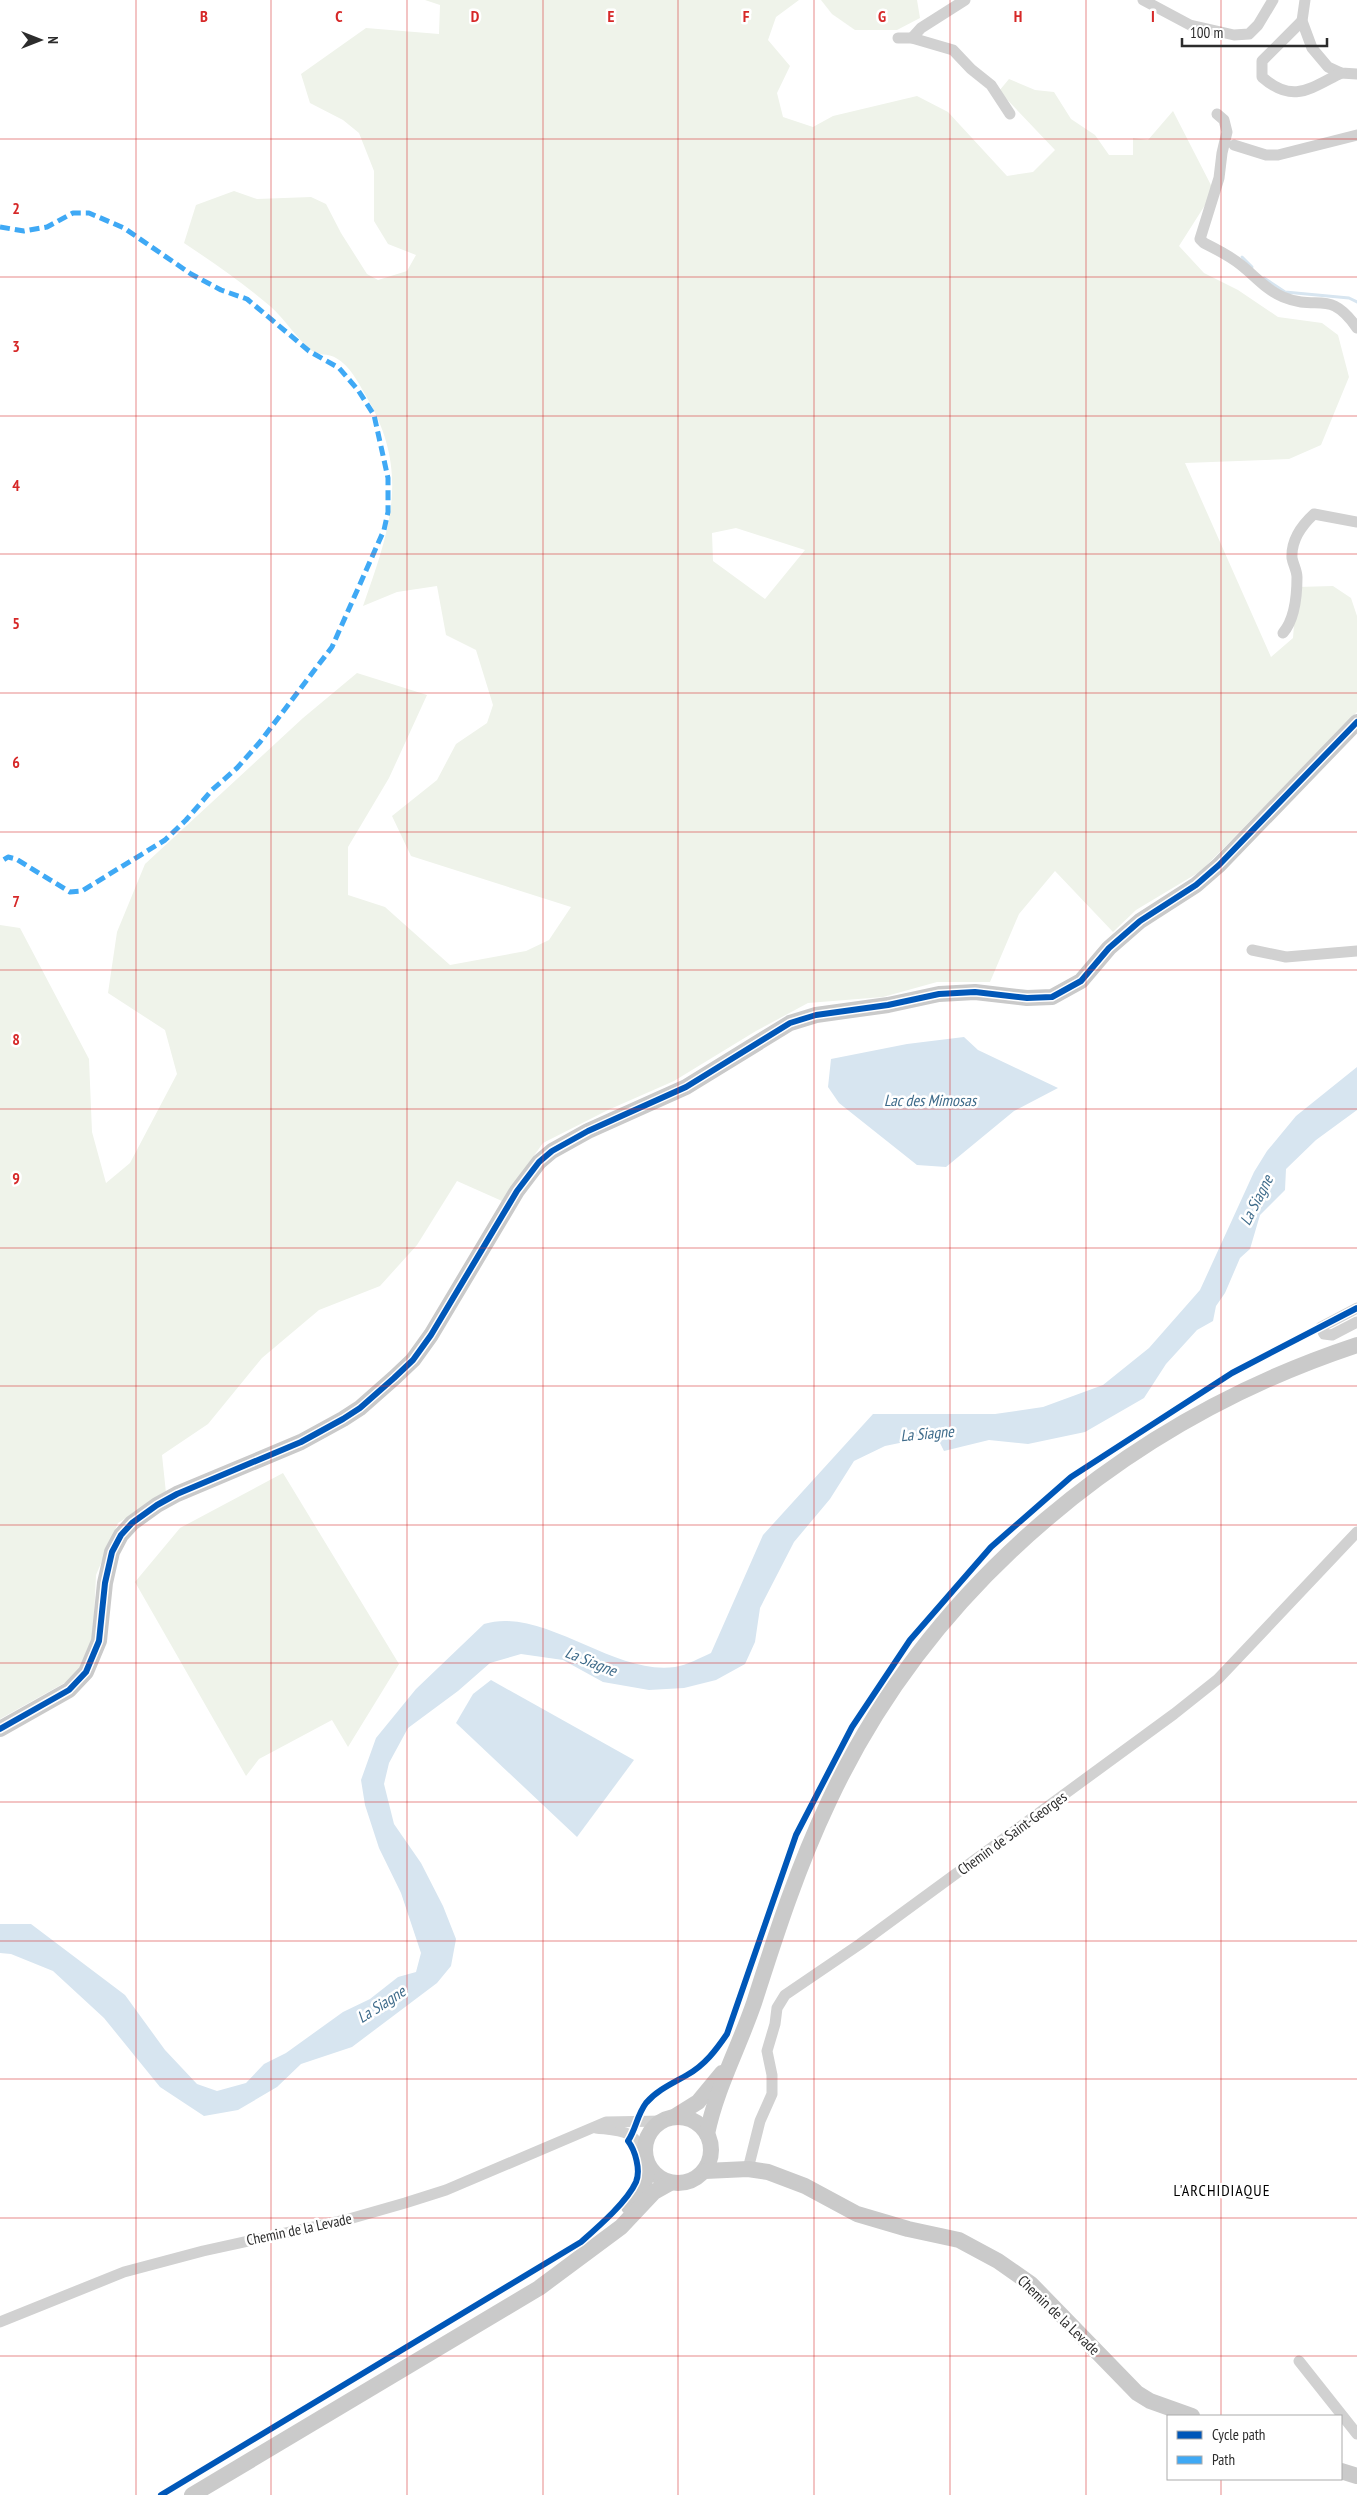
<svg xmlns="http://www.w3.org/2000/svg" width="1357" height="2495" viewBox="0 0 1357 2495" font-family="'PT Sans Narrow',sans-serif">
  <style>
    .green { fill: #eff3ea; fill-rule: evenodd }
    .water { fill: #d7e5f0 }
    .lines { fill: none; stroke-linecap: round; stroke-linejoin: round }
    .stream { stroke: #d7e5f0; stroke-width: 3 }
    .street { stroke: #d1d1d1; stroke-width: 11 }
    .secondary { stroke: #cacaca; stroke-width: 16 }
    .quiet { stroke: #3fa9f5; stroke-width: 5; stroke-dasharray: 10 5; stroke-linecap: butt }
    .cycleway-casing { stroke: #fff; stroke-width: 9 }
    .cycleway { stroke: #0057b8; stroke-width: 6 }
    .grid { fill: none; stroke: #d62828; stroke-width: 1; stroke-opacity: 0.55 }
    .labels { text-anchor: middle; dominant-baseline: central; stroke-width: 5; stroke-linejoin: round; paint-order: stroke }
    .street-label { font-size: 15px; fill: #2c2c2c; stroke: #fff }
    .water-label { font-size: 16px; font-style: italic; fill: #3e6b8a; stroke: #fff }
    .neighbourhood-label { font-size: 16px; letter-spacing: 1px; fill: #000; stroke: #fff }
    .grid-label { font-size: 16px; text-anchor: middle; font-weight: bold; fill: #d62828; stroke: #fff; stroke-width: 5; stroke-linejoin: round; paint-order: stroke }
  </style>
  <rect width="100%" height="100%" fill="#fff"/>
  <g class="green">
    <path d="M425,0H799L776,17L768,40L790,66L777,93L783,117L813,127L833,116L917,96L948,112L1007,176L1033,172L1055,150L999,91L1009,79L1035,90L1054,92L1071,119L1095,135L1109,155H1133V138L1148,140L1173,111L1214,191L1179,246L1204,273L1238,290L1278,317L1322,323L1338,335L1349,377L1321,445L1289,459L1185,463L1271,657L1293,638L1297,587L1333,586L1351,598L1357,616V712L1201,871L1136,910L1113,932L1055,871L1019,914L990,982H937L883,997L808,1003L756,1031L674,1081L608,1110L543,1143L502,1201L457,1181L417,1245L380,1286L319,1310L262,1358L208,1424L162,1455L166,1493L118,1523L96,1575L93,1639L75,1677L0,1719V925L20,928L89,1059L92,1132L106,1183L130,1163L177,1074L165,1030L108,993L117,932L145,864L303,718L357,673L427,695L389,778L348,847V895L385,907L450,965L526,951L549,940L571,907L411,856L392,816L437,780L456,744L487,723L493,705L476,650L446,635L437,586L397,592L363,606C390,529 411,472 366,396C358,382 350,366 336,358C329,353 317,356 311,350C296,338 285,319 270,306C243,283 214,263 184,243L196,205L234,191L257,199L311,197L326,204L341,233L367,274L378,280L407,271L416,255L388,244L374,221V171L359,133L343,120L310,103L301,74L366,28L439,34L440,5ZM736,528L805,550L765,599L713,561L712,533Z"/>
    <path d="M821,0H917L920,18L897,30H855L832,14Z"/>
    <path d="M283,1473L399,1664L348,1747L332,1720L259,1759L246,1776L135,1582L180,1528Z"/>
  </g>
  <g class="water">
    <path d="M964,1037L978,1050L1058,1088L1014,1111L946,1167L917,1165L839,1103L828,1087L831,1059L907,1044Z"/>
    <path d="M1357,1067V1110L1316,1140L1286,1169L1285,1190L1260,1215L1250,1249L1240,1258L1225,1293L1216,1306L1213,1321L1197,1330L1166,1364L1144,1398L1085,1432L1028,1444L989,1440L944,1451L939,1441L914,1440L885,1446L854,1461L830,1499L794,1542L760,1608L755,1642L745,1664L716,1680L684,1688L649,1690L603,1682L563,1660L521,1654L490,1663L458,1691L408,1728L389,1763L384,1784L394,1824L421,1863L443,1906L456,1939L451,1966L437,1983L352,2047L301,2064L277,2087L238,2110L204,2116L160,2087L104,2018L53,1971L11,1954L0,1953V1924H31L125,1995L165,2050L197,2084L217,2091L246,2083L264,2064L286,2053L343,2012L370,1999L398,1977L416,1972L421,1953L401,1893L379,1848L365,1805L361,1780L376,1738L416,1689L484,1624C543,1606 614,1676 675,1667C687,1665 700,1658 711,1653L763,1535L873,1414H995L1043,1407L1103,1385L1149,1348L1200,1290L1254,1172L1267,1151L1296,1116Z"/>
    <path d="M491,1680L634,1760L577,1837L456,1723L473,1694Z"/>
  </g>
  <g class="lines">
    <g class="stream">
      <path d="M1242,257L1252,267"/>
      <path d="M1264,278L1285,292L1349,298L1357,302"/>
    </g>
    <g class="street">
      <path d="M1143,0L1190,25L1234,35L1249,34L1258,25L1273,0"/>
      <path d="M1305,0L1302,21L1312,48L1328,67L1341,73L1357,74"/>
      <path d="M1302,21L1262,61V77C1293,104 1309,89 1341,73"/>
      <path d="M898,38H912L953,50L971,69L991,85L1010,114"/>
      <path d="M912,38L921,28L965,0"/>
      <path d="M1217,114L1224,120L1227,132L1222,153L1219,178L1200,239L1204,243C1216,249 1230,256 1241,265C1255,276 1266,290 1283,297C1319,312 1329,288 1357,328"/>
      <path d="M1234,145L1266,155H1278L1357,135"/>
      <path d="M1283,633C1295,619 1297,596 1297,577C1297,571 1293,564 1292,558C1291,540 1302,525 1314,514L1357,522"/>
      <path d="M1252,950L1286,957L1357,951"/>
      <path d="M1357,1308L1321,1327L1324,1334L1332,1335L1357,1322"/>
      <path d="M596,2128C622,2131 633,2129 645,2155"/>
      <path d="M748,2169L760,2121L772,2094V2075L767,2051L775,2024L777,2008L785,1995L860,1944L1174,1714L1218,1679L1357,1532"/>
      <path d="M0,2322L124,2272L203,2251L349,2219L405,2203L446,2190L606,2122L664,2121"/>
      <path d="M1299,2361L1357,2434"/>
    </g>
    <g class="secondary">
      <path d="M0,1729L69,1690L86,1672L99,1641L105,1583L112,1552L121,1535L132,1523L157,1505L177,1494L301,1442L343,1419L360,1408L394,1378L413,1360L431,1335L517,1191L539,1162L552,1151L588,1131L686,1087L790,1023L816,1015L888,1005L939,994L975,992L1027,998L1052,997L1081,981L1109,948L1140,921L1196,885L1219,865L1357,722"/>
      <circle cx="678" cy="2150" r="33"/>
      <path d="M674,2117L698,2102L722,2073"/>
      <path d="M707,2134C716,2089 739,2047 754,2003C776,1934 798,1866 829,1801C931,1583 1130,1420 1357,1345"/>
      <path d="M705,2171L748,2169L768,2172L805,2186L857,2214L908,2229L959,2240L998,2261L1031,2284L1137,2393L1150,2401L1192,2416"/>
      <path d="M629,2207L644,2185L648,2166"/>
      <path d="M1341,2471L1357,2476"/>
      <path d="M192,2495L539,2288L621,2227L654,2192L670,2183"/>
    </g>
    <path class="quiet" d="M0,227L24,231L47,227L73,213H89L124,228L191,274L221,290L247,299L309,351L339,368L358,390L374,415L388,478V512L384,530L332,647L260,742L237,768L212,790L186,820L165,840L82,891L70,892L16,859L8,857L0,862"/>
    <g class="cycleway-casing">
      <g id="cycleway">
        <path d="M0,1729L69,1690L86,1672L99,1641L105,1583L112,1552L121,1535L132,1523L157,1505L177,1494L301,1442L343,1419L360,1408L394,1378L413,1360L431,1335L517,1191L539,1162L552,1151L588,1131L686,1087L790,1023L816,1015L888,1005L939,994L975,992L1027,998L1052,997L1081,981L1109,948L1140,921L1196,885L1219,865L1357,722"/>
        <path d="M161,2495L581,2242C598,2227 627,2202 636,2182C641,2170 635,2150 628,2141C636,2129 637,2115 646,2103C657,2090 673,2083 687,2075C705,2065 716,2050 727,2034L796,1835L852,1727L910,1640L991,1547L1071,1477L1232,1373L1357,1308"/>
      </g>
    </g>
    <use href="#cycleway" class="cycleway"/>
  </g>
  <path class="grid" d="M136,0V2495M271,0V2495M407,0V2495M543,0V2495M678,0V2495M814,0V2495M950,0V2495M1086,0V2495M1221,0V2416M0,139H1357M0,277H1357M0,416H1357M0,554H1357M0,693H1357M0,832H1357M0,970H1357M0,1109H1357M0,1248H1357M0,1386H1357M0,1525H1357M0,1663H1357M0,1802H1357M0,1941H1357M0,2079H1357M0,2218H1357M0,2356H1357M1221,2479V2495"/>
  <g class="labels">
    <g class="street-label">
      <text transform="translate(1012 1833) rotate(-36)">Chemin de Saint-Georges</text>
      <text transform="translate(299 2229) rotate(-12)">Chemin de la Levade</text>
      <text transform="translate(1059 2315) rotate(44)">Chemin de la Levade</text>
    </g>
    <g class="water-label">
      <text x="930" y="1100">Lac des Mimosas</text>
      <text transform="translate(1256 1200) rotate(-63)">La Siagne</text>
      <text transform="translate(927 1433) rotate(-5)">La Siagne</text>
      <text transform="translate(591 1661) rotate(22)">La Siagne</text>
      <text transform="translate(381 2004) rotate(-33)">La Siagne</text>
    </g>
    <g class="neighbourhood-label">
      <text x="1222" y="2190">L'ARCHIDIAQUE</text>
    </g>
  </g>
  <g class="grid-label">
    <text x="204" y="22">B</text>
    <text x="339" y="22">C</text>
    <text x="475" y="22">D</text>
    <text x="611" y="22">E</text>
    <text x="746" y="22">F</text>
    <text x="882" y="22">G</text>
    <text x="1018" y="22">H</text>
    <text x="1153" y="22">I</text>
    <text x="16" y="214">2</text>
    <text x="16" y="352">3</text>
    <text x="16" y="491">4</text>
    <text x="16" y="629">5</text>
    <text x="16" y="768">6</text>
    <text x="16" y="907">7</text>
    <text x="16" y="1045">8</text>
    <text x="16" y="1184">9</text>
  </g>
  <rect x="1167" y="2415" width="175" height="65" fill="#ffffff" stroke="#ababab"/>
  <rect x="1177" y="2431" width="25" height="8" fill="#0057b8" stroke="#ababab"/>
  <text x="1212" y="2440" font-size="15" fill="#2c2c2c">Cycle path</text>
  <rect x="1177" y="2456" width="25" height="8" fill="#3fa9f5" stroke="#ababab"/>
  <text x="1212" y="2465" font-size="15" fill="#2c2c2c">Path</text>
  <g transform="translate(40 40) rotate(90)" stroke="#ffffff" stroke-width="4" paint-order="stroke">
  <path d="M0-4L9 19L0 12L-9 19Z" fill="#2c2c2c"/>
  <text y="-8" font-size="14" font-weight="bold" text-anchor="middle" fill="#2c2c2c">N</text>
  </g>
  <path d="M1182 38v8h145v-8" fill="none" stroke="#2c2c2c" stroke-width="2.5"/>
  <text x="1190" y="38" font-size="15" fill="#2c2c2c" stroke="#ffffff" stroke-width="4" paint-order="stroke">100 m</text>
</svg>
